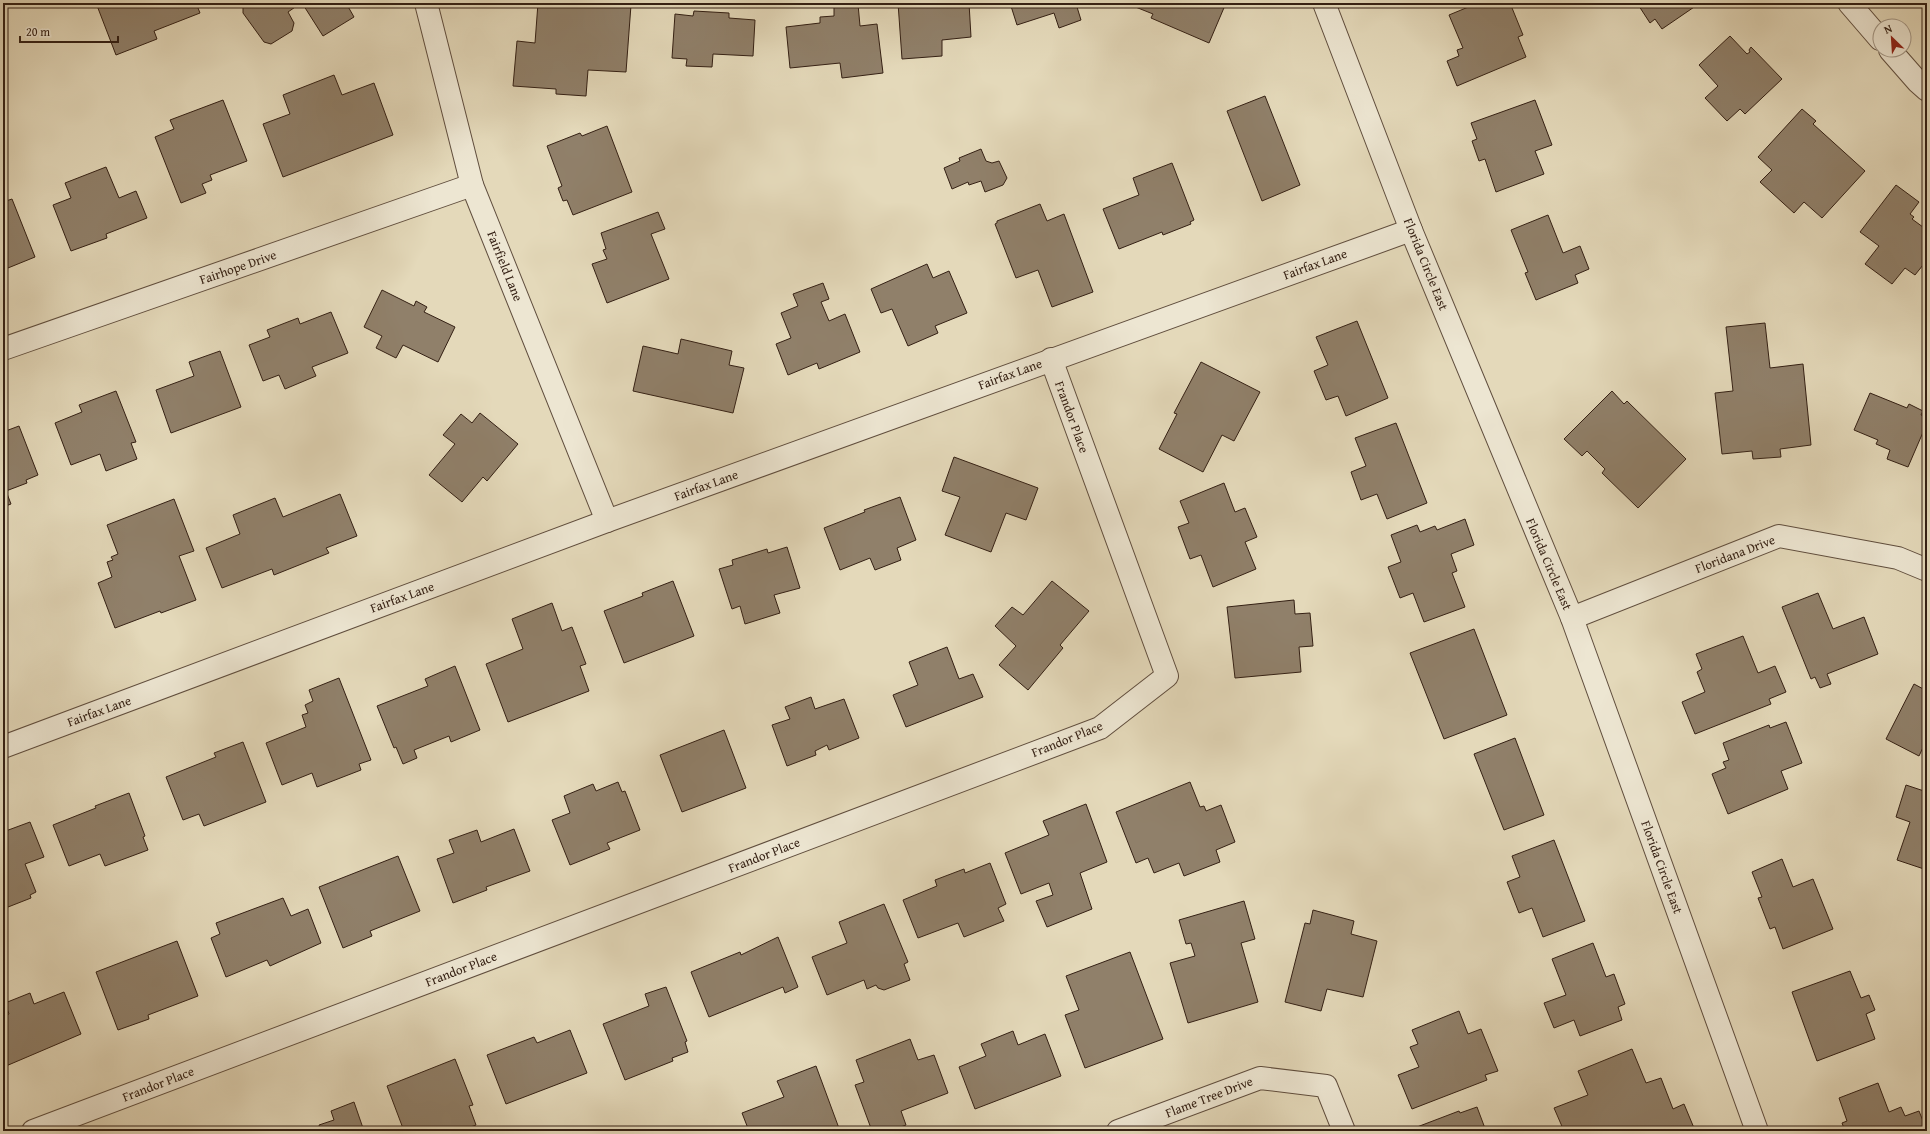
<svg xmlns="http://www.w3.org/2000/svg" width="1930" height="1134" viewBox="0 0 1930 1134" font-family="'Gentium Book Plus',serif">
  <style>
    .building { fill: #90806a; stroke: #342014 }
    .lines { fill: none; stroke-linecap: round; stroke-linejoin: round }
    .minor-casing { stroke: #604e3e; stroke-width: 24 }
    .minor { stroke: #ede6d2; stroke-width: 22 }
    .labels { text-anchor: middle; dominant-baseline: central; stroke-width: 3.5; stroke-linejoin: round; paint-order: stroke }
    .street-label { font-size: 13px; fill: #342014; stroke: #ede6d2 }
  </style>
  <rect width="100%" height="100%" fill="#e4d9ba"/>
  <filter id="stains"><feTurbulence type="fractalNoise" baseFrequency=".005" numOctaves="4"/><feColorMatrix values="0 0 0 0 .2 0 0 0 0 .09 0 0 0 0 .02 0 0 0 .5 -.17"/></filter>
  <radialGradient id="worn" r=".72"><stop offset=".6" stop-color="#630" stop-opacity="0"/><stop offset="1" stop-color="#630" stop-opacity=".3"/></radialGradient>
  <g class="building">
    <path d="M96,3H196L200,13L154,31L157,39L116,55Z"/>
    <path d="M243,3H301L288,12L294,23L292,31L271,44L264,42L243,13Z"/>
    <path d="M302,3H346L354,17L323,36Z"/>
    <path d="M538,3H600L631,5L626,72L588,70L586,96L556,94V89L513,86L517,41L535,43Z"/>
    <path d="M898,3H969L971,37L942,40V56L902,59Z"/>
    <path d="M1010,3H1092L1077,7L1081,20L1059,28L1054,13L1017,25Z"/>
    <path d="M1134,3H1226L1209,43L1151,18L1153,14L1133,6Z"/>
    <path d="M1478,3H1486L1488,7L1498,3H1510L1523,35L1518,37L1526,57L1457,86L1447,61L1459,56L1457,50L1463,48L1449,15Z"/>
    <path d="M1637,3H1700L1662,29L1655,19L1650,23Z"/>
    <path d="M858,4L860,26L877,24L883,73L842,78L840,63L790,68L786,27L820,23V17L834,16V7Z"/>
    <path d="M694,11L729,13V18L755,20L753,56L713,54L712,67L686,66L687,59L672,58L675,14L693,16Z"/>
    <path d="M1730,36L1747,54L1750,52L1749,50L1751,47L1782,79L1745,114L1740,109L1727,121L1705,98L1718,86L1699,65Z"/>
    <path d="M334,75L342,95L374,83L393,135L283,177L263,124L290,114L283,95Z"/>
    <path d="M1265,96L1300,185L1262,201L1227,111Z"/>
    <path d="M223,100L247,161L210,175L212,180L202,184L206,193L181,203L155,137L174,129L170,120Z"/>
    <path d="M1535,100L1552,145L1535,151L1544,174L1496,192L1485,159L1479,161L1472,141L1477,139L1471,123Z"/>
    <path d="M1802,109L1816,121L1813,124L1865,171L1822,218L1804,202L1794,213L1760,182L1772,170L1758,157Z"/>
    <path d="M607,126L632,192L573,215L567,200L563,201L558,188L562,186L547,146L580,133L582,136Z"/>
    <path d="M981,149L986,161L992,163L999,161L1007,178L1003,185L985,192L981,181L969,185L968,182L952,189L944,168L960,161L959,158Z"/>
    <path d="M1172,163L1194,220L1190,222L1191,224L1163,235L1162,232L1119,249L1103,209L1139,195L1133,178Z"/>
    <path d="M106,167L119,198L136,191L147,218L106,234L107,238L71,251L53,205L71,198L65,183Z"/>
    <path d="M1896,185L1919,202L1910,214L1914,217L1912,219L1927,230V260L1915,275L1905,268L1892,284L1865,264L1879,246L1860,232Z"/>
    <path d="M12,199L35,257L3,270V202Z"/>
    <path d="M1040,204L1047,221L1064,214L1093,292L1052,307L1038,270L1016,278L995,224L997,223V221Z"/>
    <path d="M658,212L665,229L651,234L669,279L607,303L592,264L607,259L603,250L606,249L601,233Z"/>
    <path d="M1548,215L1563,253L1580,246L1589,269L1575,275L1578,283L1536,300L1525,273L1528,272L1511,230Z"/>
    <path d="M927,264L933,278L949,271L967,313L935,326L938,333L908,346L892,309L881,313L871,289Z"/>
    <path d="M823,283L829,299L821,302L829,321L845,314L860,352L819,369L817,363L788,375L776,344L791,338L781,313L798,306L793,294Z"/>
    <path d="M382,290L414,306L416,301L427,307L424,312L455,327L438,362L403,345L396,358L376,348L382,336L364,327Z"/>
    <path d="M331,312L348,353L312,367L316,376L285,389L279,375L263,381L249,345L270,337L267,330L298,318L300,324Z"/>
    <path d="M1357,321L1388,398L1346,416L1338,396L1326,400L1314,371L1328,365L1316,337Z"/>
    <path d="M1765,323L1770,368L1803,364L1811,445L1780,449L1781,457L1753,459L1752,451L1722,454L1715,393L1733,391L1726,327Z"/>
    <path d="M681,339L732,351L729,365L744,368L733,413L633,391L643,346L678,354Z"/>
    <path d="M220,351L241,407L171,433L156,390L194,376L189,362Z"/>
    <path d="M1201,362L1260,392L1234,441L1222,435L1203,472L1159,449L1177,414L1174,413Z"/>
    <path d="M116,391L136,442L131,443L137,459L106,471L100,454L71,465L55,423L82,412L79,405Z"/>
    <path d="M1612,391L1624,404L1627,401L1686,459L1638,508L1602,473L1605,469L1587,451L1582,456L1564,439Z"/>
    <path d="M1870,393L1907,408L1909,404L1923,411L1921,415L1927,418V423L1908,467L1887,459L1890,450L1876,444L1878,440L1854,430Z"/>
    <path d="M480,413L518,444L487,481L483,477L462,502L429,475L455,444L443,435L461,414L472,423Z"/>
    <path d="M1396,423L1427,503L1387,519L1377,494L1361,500L1351,472L1366,466L1355,438Z"/>
    <path d="M19,426L38,475L26,480L27,483L6,491L11,504L3,507V432Z"/>
    <path d="M954,457L1038,488L1026,520L1006,513L991,552L945,535L960,497L942,491Z"/>
    <path d="M1224,483L1235,512L1245,508L1257,537L1245,542L1256,569L1213,587L1201,555L1190,559L1178,527L1189,523L1180,501Z"/>
    <path d="M340,494L357,536L326,548L329,553L274,575L272,569L222,588L206,548L240,534L233,515L275,498L283,517Z"/>
    <path d="M900,497L916,540L897,548L901,560L875,570L870,558L840,570L824,528L865,512L864,510Z"/>
    <path d="M174,499L194,551L179,556L196,600L161,613L160,611L115,628L98,583L112,577L107,562L113,560L111,557L118,554L107,525Z"/>
    <path d="M1465,519L1474,545L1451,554L1457,571L1452,573L1465,607L1424,622L1413,593L1400,598L1388,567L1401,562L1391,535L1417,525L1420,532L1435,526L1437,530Z"/>
    <path d="M787,547L800,588L774,595L780,613L745,624L740,606L732,609L719,569L733,565L732,560L767,549L768,553Z"/>
    <path d="M673,581L694,636L624,663L604,611L643,596L642,593Z"/>
    <path d="M1052,581L1089,611L1060,645L1063,648L1028,690L999,665L1016,646L995,626L1012,607L1023,615Z"/>
    <path d="M1818,593L1833,629L1864,617L1878,654L1827,674L1831,684L1820,688L1815,677L1811,679L1782,607Z"/>
    <path d="M1294,600L1295,614L1310,613L1313,646L1299,647L1301,672L1235,678L1227,607Z"/>
    <path d="M552,603L562,631L572,627L586,664L580,666L589,691L508,722L486,664L523,649L512,619Z"/>
    <path d="M1474,629L1507,715L1444,739L1410,653Z"/>
    <path d="M1743,636L1758,673L1775,666L1786,692L1769,699L1771,704L1695,734L1682,702L1705,692L1697,672L1702,669L1696,654Z"/>
    <path d="M947,647L959,679L973,674L983,697L906,727L893,695L918,685L909,662Z"/>
    <path d="M455,666L480,730L451,742L449,736L414,750L417,758L403,764L396,747L394,748L377,706L428,686L425,679Z"/>
    <path d="M339,678L371,760L359,764L361,770L317,787L312,773L282,785L266,743L306,727L302,715L308,713L305,705L313,701L309,690Z"/>
    <path d="M1914,684L1927,691V739L1919,756L1886,739Z"/>
    <path d="M811,697L815,709L844,699L859,738L829,750L827,745L815,751L816,755L787,766L772,725L790,719L785,707Z"/>
    <path d="M1786,722L1802,763L1781,771L1788,789L1728,814L1712,774L1726,768L1723,762L1729,760L1723,743L1769,725L1770,728Z"/>
    <path d="M724,730L746,788L682,812L660,755Z"/>
    <path d="M1515,738L1544,815L1504,830L1474,754Z"/>
    <path d="M243,742L266,802L204,826L199,814L183,820L166,777L216,757L214,753Z"/>
    <path d="M618,782L622,792L625,791L640,830L607,843L610,849L570,865L552,820L570,813L564,796L593,784L596,791Z"/>
    <path d="M1190,782L1200,807L1204,806L1206,811L1221,805L1235,842L1216,850L1220,862L1184,876L1179,863L1154,873L1148,858L1136,863L1116,812Z"/>
    <path d="M1906,785L1927,792V870L1897,860L1910,822L1896,817Z"/>
    <path d="M129,793L145,836L143,837L148,850L105,866L100,854L69,866L53,825L96,808L95,806Z"/>
    <path d="M1086,804L1107,862L1080,873L1092,909L1047,927L1036,901L1053,895L1049,883L1021,894L1005,853L1049,835L1043,821Z"/>
    <path d="M30,822L44,857L25,864L36,892L30,895L31,898L3,909V832Z"/>
    <path d="M514,829L530,871L486,887L487,890L453,903L437,859L454,853L449,840L477,830L481,842Z"/>
    <path d="M1554,840L1585,921L1543,937L1532,908L1519,913L1507,882L1520,877L1512,856Z"/>
    <path d="M398,856L420,911L370,931L372,936L343,948L319,887Z"/>
    <path d="M1782,859L1793,887L1813,879L1833,929L1783,949L1775,927L1770,929L1758,898L1762,897L1752,872Z"/>
    <path d="M990,863L1006,904L998,908L1004,921L964,937L958,923L918,938L903,900L937,886L935,880L964,869L965,873Z"/>
    <path d="M283,898L291,916L308,909L321,943L270,966L267,960L226,977L211,938L220,934L216,923Z"/>
    <path d="M1244,901L1255,939L1241,943L1258,1002L1188,1023L1170,963L1195,956L1191,943L1186,944L1179,920Z"/>
    <path d="M884,904L908,962L904,964L910,980L884,990L878,988L876,985L867,989L864,980L827,995L812,957L847,943L839,922Z"/>
    <path d="M1313,910L1354,921L1351,934L1377,941L1363,997L1327,989L1321,1011L1285,1002L1305,923L1310,924Z"/>
    <path d="M778,937L798,987L785,993L783,987L709,1017L691,972L740,952L741,955Z"/>
    <path d="M177,941L198,996L148,1015L149,1019L118,1030L96,972Z"/>
    <path d="M1593,943L1606,977L1614,974L1625,1004L1618,1007L1622,1020L1580,1036L1574,1020L1554,1028L1544,1003L1566,995L1552,959Z"/>
    <path d="M1130,952L1163,1039L1085,1068L1065,1015L1079,1010L1066,976Z"/>
    <path d="M1850,971L1861,998L1869,995L1875,1010L1866,1014L1875,1039L1817,1061L1792,992Z"/>
    <path d="M666,987L687,1041L685,1042L688,1052L672,1058L673,1061L625,1080L603,1024L649,1006L645,994Z"/>
    <path d="M64,992L81,1034L6,1066L3,1059V1017L9,1014L5,1003L30,993L34,1004Z"/>
    <path d="M1459,1011L1468,1034L1481,1029L1498,1071L1485,1075L1487,1080L1412,1109L1398,1075L1419,1067L1410,1047L1418,1044L1412,1030Z"/>
    <path d="M570,1030L587,1073L506,1104L487,1055L534,1037L537,1043Z"/>
    <path d="M1013,1031L1018,1045L1045,1034L1061,1076L975,1109L959,1067L986,1056L981,1044Z"/>
    <path d="M910,1039L918,1060L934,1055L948,1093L901,1111L906,1125L890,1131H872L855,1085L864,1082L856,1060Z"/>
    <path d="M1632,1049L1646,1083L1661,1078L1673,1109L1684,1104L1694,1128L1685,1131H1564L1554,1108L1588,1095L1578,1071Z"/>
    <path d="M455,1059L473,1105L469,1106L476,1125L460,1131H404L387,1086Z"/>
    <path d="M816,1066L840,1131H749L742,1113L784,1097L777,1081Z"/>
    <path d="M1878,1083L1889,1112L1901,1107L1905,1116L1919,1111L1927,1131H1845L1842,1123L1847,1121L1839,1098Z"/>
    <path d="M354,1102L364,1131H314L320,1129L319,1125L334,1120L331,1111Z"/>
    <path d="M1477,1107L1486,1131H1418L1417,1127L1459,1111L1460,1113Z"/>
  </g>
  <g class="lines">
    <g class="minor-casing">
      <g id="minor">
        <path d="M426,3L472,185L607,521"/>
        <path d="M1324,3L1411,230L1572,618L1757,1131"/>
        <path d="M1849,3L1880,39"/>
        <path d="M1890,50L1918,82L1927,90"/>
        <path d="M3,349L472,185"/>
        <path d="M1572,618L1779,536L1898,558L1927,570"/>
        <path d="M3,747L607,521L1411,230"/>
        <path d="M33,1131L1100,728L1167,676L1051,359"/>
        <path d="M1118,1131L1260,1078L1326,1086L1344,1131"/>
      </g>
    </g>
    <use href="#minor" class="minor"/>
  </g>
  <g class="labels">
    <g class="street-label">
      <text transform="translate(1315 264) rotate(-20)">Fairfax Lane</text>
      <text transform="translate(1426 264) rotate(68)">Florida Circle East</text>
      <text transform="translate(505 266) rotate(68)">Fairfield Lane</text>
      <text transform="translate(238 267) rotate(-19)">Fairhope Drive</text>
      <text transform="translate(1010 374) rotate(-20)">Fairfax Lane</text>
      <text transform="translate(1072 417) rotate(70)">Frandor Place</text>
      <text transform="translate(706 485) rotate(-20)">Fairfax Lane</text>
      <text transform="translate(1735 554) rotate(-21)">Floridana Drive</text>
      <text transform="translate(1549 564) rotate(67)">Florida Circle East</text>
      <text transform="translate(402 597) rotate(-20)">Fairfax Lane</text>
      <text transform="translate(99 711) rotate(-20)">Fairfax Lane</text>
      <text transform="translate(1067 739) rotate(-22)">Frandor Place</text>
      <text transform="translate(764 855) rotate(-21)">Frandor Place</text>
      <text transform="translate(1662 867) rotate(70)">Florida Circle East</text>
      <text transform="translate(461 969) rotate(-21)">Frandor Place</text>
      <text transform="translate(158 1084) rotate(-21)">Frandor Place</text>
      <text transform="translate(1209 1097) rotate(-21)">Flame Tree Drive</text>
    </g>
  </g>
  <rect width="1930" height="1134" fill="none" stroke="#e4d9ba" stroke-width="16"/>
  <rect x="4" y="4" width="1922" height="1126" fill="none" stroke="#342014" stroke-width="2"/>
  <rect x="8" y="8" width="1914" height="1118" fill="none" stroke="#342014"/>
  <g transform="translate(1892 38) rotate(335)"><circle r="19" fill="#ede6d2" stroke="#a39786"/>
  <path d="M0-3L7 15L0 10L-7 15Z" fill="#8f2418"/>
  <text y="-6" font-size="11" font-weight="bold" text-anchor="middle" fill="#342014">N</text>
  </g>
  <path d="M20 36v6h98v-6" fill="none" stroke="#342014" stroke-width="2"/>
  <text x="26" y="36" font-size="12" fill="#342014" stroke="#ede6d2" stroke-width="3" paint-order="stroke">20 m</text>
  <rect width="100%" height="100%" filter="url(#stains)"/>
  <rect width="100%" height="100%" fill="url(#worn)"/>
</svg>
